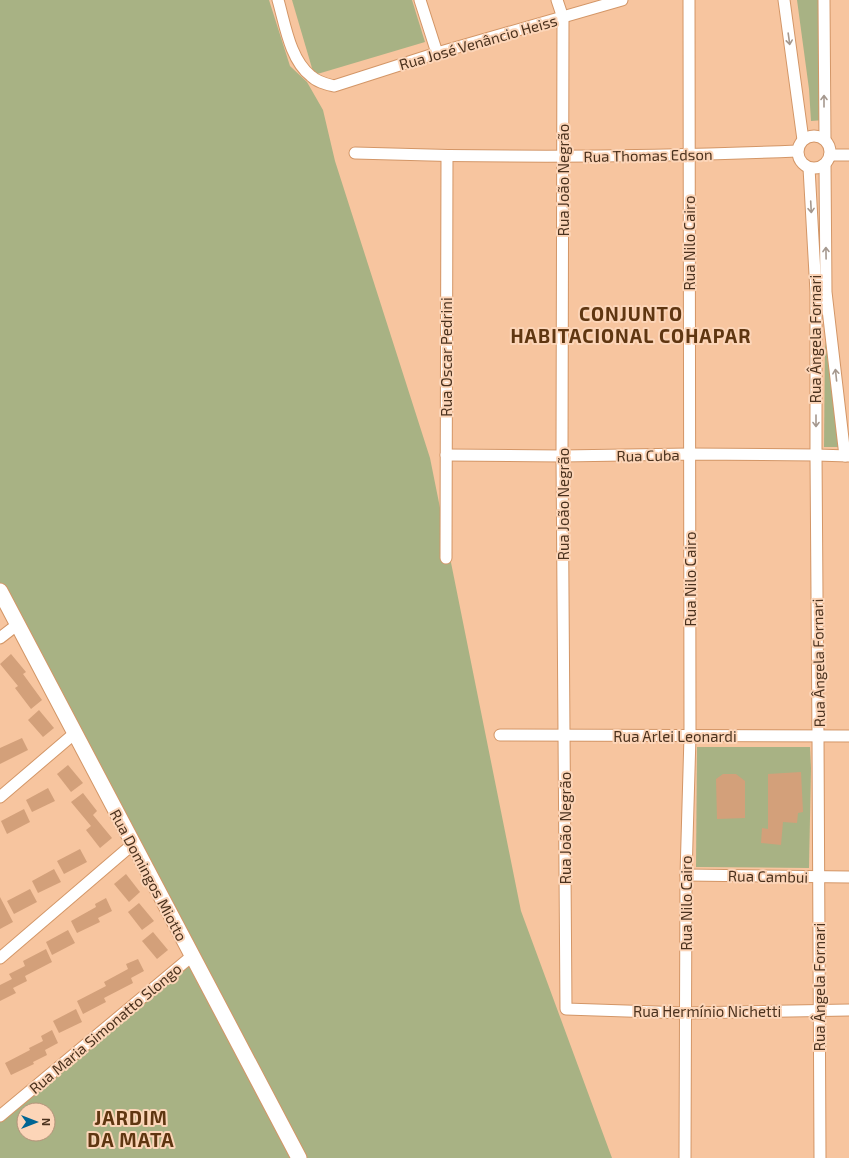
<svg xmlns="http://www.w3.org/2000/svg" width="849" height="1158" viewBox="0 0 849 1158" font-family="'Exo 2',sans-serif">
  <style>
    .green { fill: #a8b284; fill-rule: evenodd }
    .building { fill: #d3a07a }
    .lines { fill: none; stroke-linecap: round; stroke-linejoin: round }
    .street-casing { stroke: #d39667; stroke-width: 13 }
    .secondary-casing { stroke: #d39667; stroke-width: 17 }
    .street { stroke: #fff; stroke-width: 11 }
    .secondary { stroke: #fff; stroke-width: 15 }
    .oneway { stroke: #a5988e }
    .labels { text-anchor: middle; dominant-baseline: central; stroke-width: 4; stroke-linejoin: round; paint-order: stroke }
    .street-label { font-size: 15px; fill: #4b321e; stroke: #fcd5b8 }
    .district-label { font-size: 19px; font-weight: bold; letter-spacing: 1px; fill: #5f3611; stroke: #fcd5b8 }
  </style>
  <rect width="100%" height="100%" fill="#f7c59f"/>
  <g class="green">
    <path d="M0,0H269L290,66L307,82L323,110L335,161L430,458L521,911L612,1158H300L0,586Z"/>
    <path d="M292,0H412L425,42L314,75Z"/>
    <path d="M797,0H823L824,120L811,121L809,89Z"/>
    <path d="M825,341L840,447H824Z"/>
    <path d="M697,747H810L811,768L809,868L696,867Z"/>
    <path d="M192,962L295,1158H0V1120ZM24,1110H48V1134H24Z"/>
  </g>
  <g class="building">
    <path d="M11,654L26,672L23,674L42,700L31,709L15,688L18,686L0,664Z"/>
    <path d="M39,710L54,728L43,737L28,720Z"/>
    <path d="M22,738L28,750L0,764V748Z"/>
    <path d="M68,765L83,783L71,792L57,774Z"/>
    <path d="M801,772L803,812L798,813L797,823L783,822L781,845L761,843L762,828L768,829V774Z"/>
    <path d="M723,774H736L745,781V818L717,819L716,779Z"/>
    <path d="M48,788L55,801L32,812L26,800Z"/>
    <path d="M83,793L97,811L93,815L112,838L100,848L86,830L91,826L71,802Z"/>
    <path d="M24,809L30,822L7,834L1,821Z"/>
    <path d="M80,849L87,862L64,874L57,861Z"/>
    <path d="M54,869L61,882L38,893L32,881Z"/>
    <path d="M126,874L140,892L129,902L114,884Z"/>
    <path d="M30,889L37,902L14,914L7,901Z"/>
    <path d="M0,897L13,922L0,929Z"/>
    <path d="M106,898L112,911L98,918L100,922L77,933L71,921L96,907L95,904Z"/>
    <path d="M139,903L154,921L142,930L128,912Z"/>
    <path d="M68,930L75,943L52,955L46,942Z"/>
    <path d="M153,932L168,950L157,959L142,941Z"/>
    <path d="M46,949L52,962L25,976L27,981L13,988L16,993L0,1001V985L12,979L9,974L25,966L23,961Z"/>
    <path d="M138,959L144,971L131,978L133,983L104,998L106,1002L83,1014L77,1001L106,986L104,982L128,969L126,964Z"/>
    <path d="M76,1009L82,1022L59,1033L53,1021Z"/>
    <path d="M52,1030L58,1043L45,1050L47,1055L33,1062L34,1064L11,1075L5,1063L30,1050L29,1048L43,1041L41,1036Z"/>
  </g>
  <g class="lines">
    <g class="street-casing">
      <g id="street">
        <path d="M278,0C285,24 290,60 311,76C317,82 326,84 334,86L437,53L622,0"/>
        <path d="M420,0L437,53"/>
        <path d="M557,0L563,18L562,456L566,1009L686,1013L849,1010"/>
        <path d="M784,0L803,140"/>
        <path d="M824,0L825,140"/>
        <circle cx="814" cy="152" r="16"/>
        <path d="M355,153C502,158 650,157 797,151"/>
        <path d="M830,155H849"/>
        <path d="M825,164L826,292L845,456"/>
        <path d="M809,168L816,292V455L818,736L820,1158"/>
        <path d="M446,455L562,456L689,454L816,455L849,456"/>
        <path d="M446,558L447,156"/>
        <path d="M0,638L18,624"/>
        <path d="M500,735L849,736"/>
        <path d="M0,797L75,733"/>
        <path d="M686,875L849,877"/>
        <path d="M0,958L133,844"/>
        <path d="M0,1116L192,956"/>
        <path d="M685,1158L686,875L690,736L689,0"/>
      </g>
    </g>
    <g class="secondary-casing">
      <path id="secondary" d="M0,591L299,1158"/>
    </g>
    <use href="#street" class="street"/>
    <use href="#secondary" class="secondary"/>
  </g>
  <defs><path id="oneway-shaft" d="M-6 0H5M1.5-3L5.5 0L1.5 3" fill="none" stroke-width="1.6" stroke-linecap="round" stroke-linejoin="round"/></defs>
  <g class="oneway">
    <use href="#oneway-shaft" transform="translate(789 39) rotate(82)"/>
    <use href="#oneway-shaft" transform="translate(824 101) rotate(-90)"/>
    <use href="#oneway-shaft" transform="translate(811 207) rotate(87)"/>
    <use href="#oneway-shaft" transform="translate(826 253) rotate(-91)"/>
    <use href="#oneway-shaft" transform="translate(836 375) rotate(-96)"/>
    <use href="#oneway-shaft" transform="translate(816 421) rotate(90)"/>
  </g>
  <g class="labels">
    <g class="street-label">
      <text transform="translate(478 42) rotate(-16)">Rua José Venâncio Heiss</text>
      <text transform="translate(648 155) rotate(-1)">Rua Thomas Edson</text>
      <text transform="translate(563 180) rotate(-90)">Rua João Negrão</text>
      <text transform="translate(689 243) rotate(-90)">Rua Nilo Cairo</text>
      <text transform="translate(815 339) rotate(-90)">Rua Ângela Fornari</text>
      <text transform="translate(446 357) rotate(-90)">Rua Oscar Pedrini</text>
      <text transform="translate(648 455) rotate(-1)">Rua Cuba</text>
      <text transform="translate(563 504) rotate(-90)">Rua João Negrão</text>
      <text transform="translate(690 579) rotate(-90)">Rua Nilo Cairo</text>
      <text transform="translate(818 663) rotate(-91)">Rua Ângela Fornari</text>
      <text x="675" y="736">Rua Arlei Leonardi</text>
      <text transform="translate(565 828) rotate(-90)">Rua João Negrão</text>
      <text transform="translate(149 875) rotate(62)">Rua Domingos Miotto</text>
      <text transform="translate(768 876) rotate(1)">Rua Cambui</text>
      <text transform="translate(686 903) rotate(-90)">Rua Nilo Cairo</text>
      <text transform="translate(819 987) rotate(-90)">Rua Ângela Fornari</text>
      <text x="707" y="1011">Rua Hermínio Nichetti</text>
      <text transform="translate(105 1028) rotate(-40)">Rua Maria Simonatto Slongo</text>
    </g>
    <g class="district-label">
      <text x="631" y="313">CONJUNTO<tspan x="631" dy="22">HABITACIONAL COHAPAR</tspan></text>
      <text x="131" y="1117">JARDIM<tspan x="131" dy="22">DA MATA</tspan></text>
    </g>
  </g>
  <g transform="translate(36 1122) rotate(90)"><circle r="19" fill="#fcd5b8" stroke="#b5947a"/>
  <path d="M0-3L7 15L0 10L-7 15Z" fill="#006593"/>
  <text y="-6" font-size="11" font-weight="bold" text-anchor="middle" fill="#4b321e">N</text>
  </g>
</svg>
